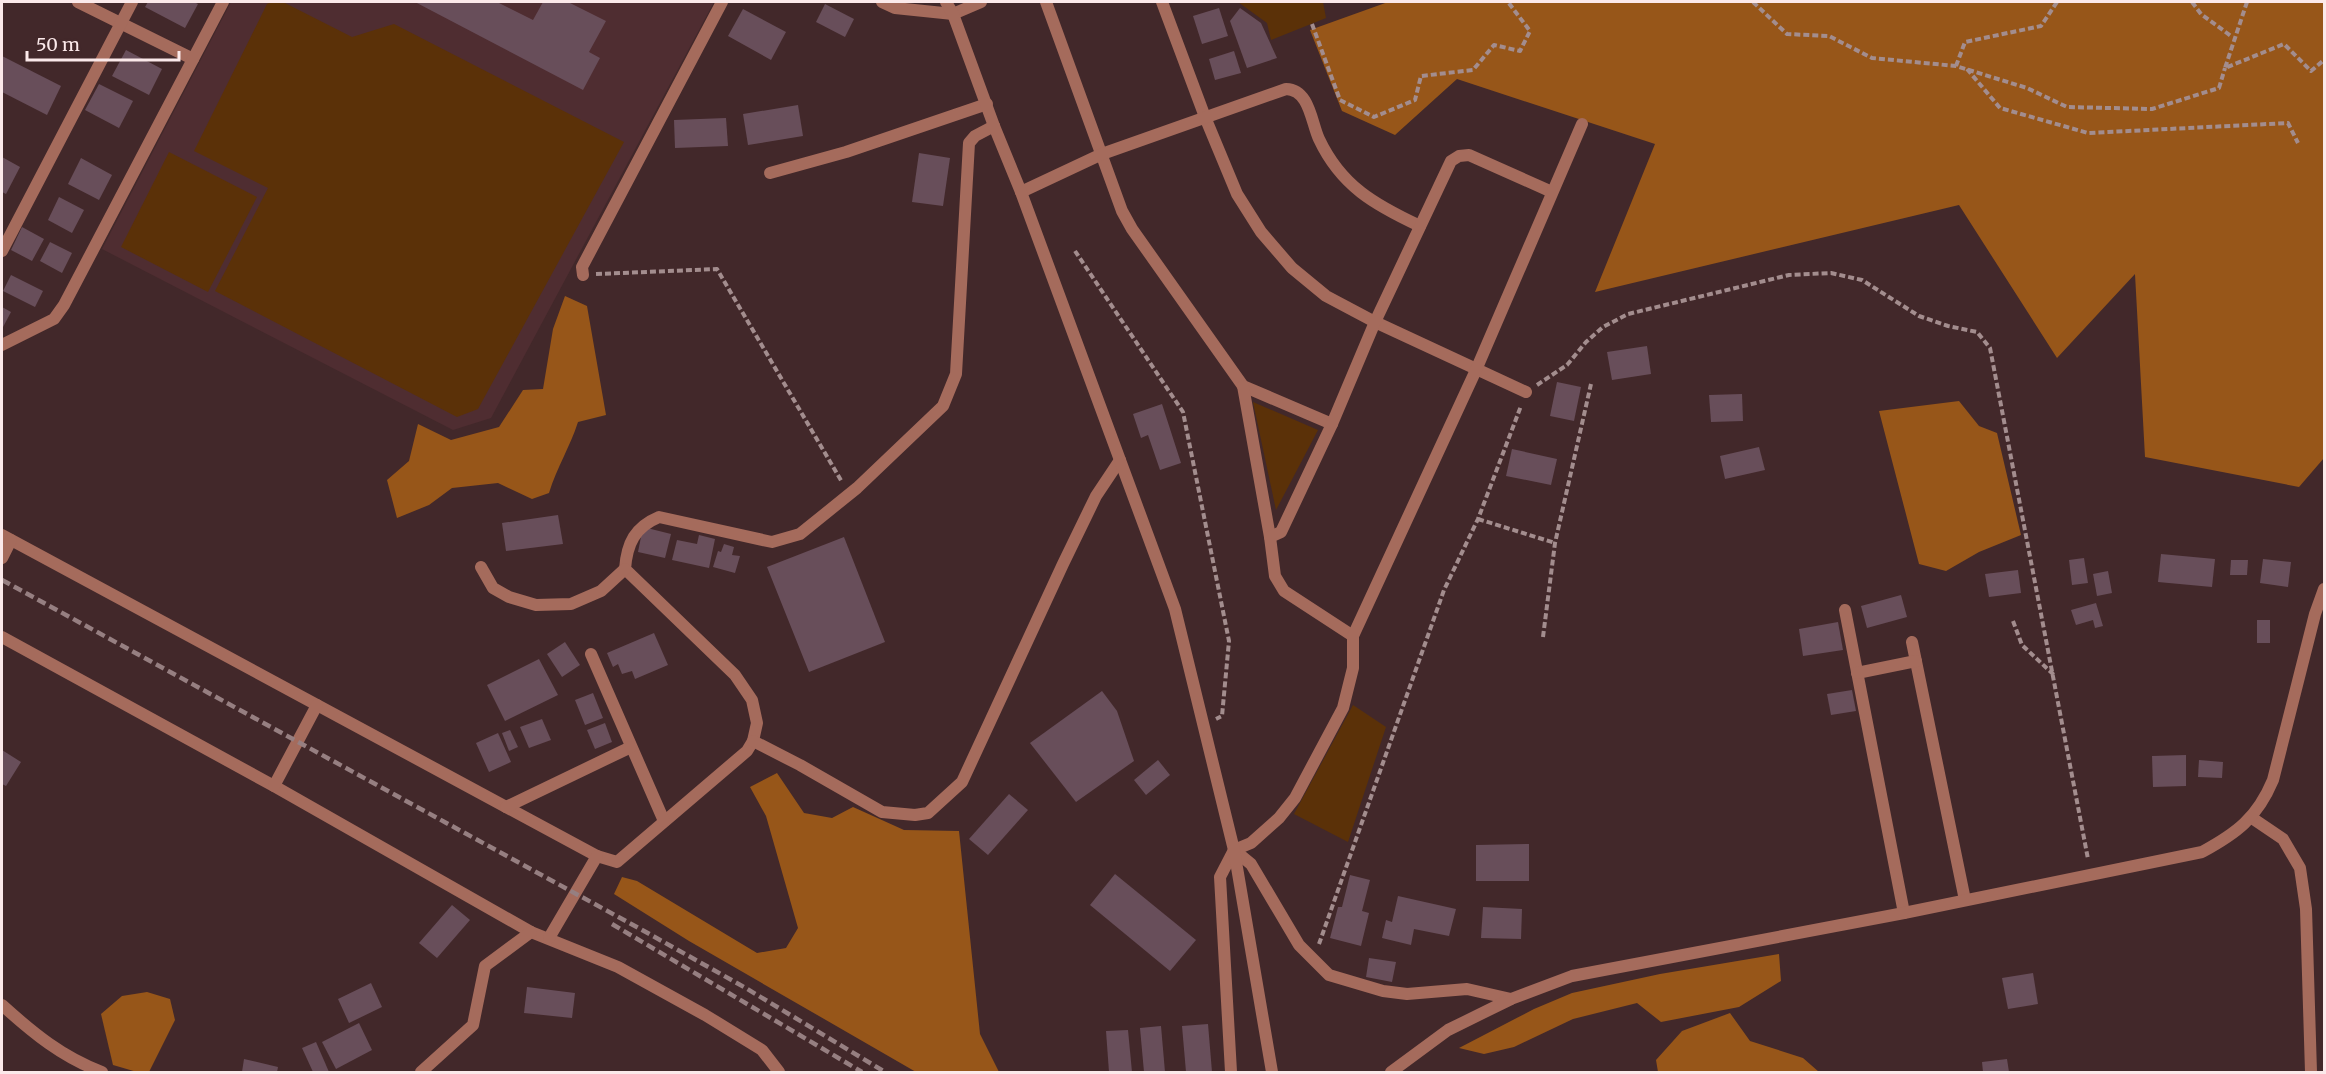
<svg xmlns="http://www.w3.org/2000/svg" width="2326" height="1074" viewBox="0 0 2326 1074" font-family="Merriweather,serif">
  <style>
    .built { fill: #4f2d31 }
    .green { fill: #5b3108 }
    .forest { fill: #975619 }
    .building { fill: #684e5a }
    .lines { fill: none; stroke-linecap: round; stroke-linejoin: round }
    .path { stroke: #a38d8e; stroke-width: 4; stroke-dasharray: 6 3; stroke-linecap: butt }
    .minor { stroke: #a56b5c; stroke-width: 12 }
    .tertiary { stroke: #a56b5c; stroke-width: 12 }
    .rail { stroke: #967f81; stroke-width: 4.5; stroke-dasharray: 9 4.5; stroke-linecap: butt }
  </style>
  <rect width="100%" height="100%" fill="#42282a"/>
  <path class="built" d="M231,2H714L491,418L453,430L102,249Z"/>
  <g class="green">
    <path d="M271,2H283L352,37L394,24L624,142L478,409L457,417L215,291L268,188L194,151L267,4Z"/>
    <path d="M1238,2H1323L1326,18L1271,40L1267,23Z"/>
    <path d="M169,152L257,197L208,292L121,247Z"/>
    <path d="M1253,402L1318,430L1276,510Z"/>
    <path d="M1353,705L1386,727L1348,842L1294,814Z"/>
  </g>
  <g class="forest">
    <path d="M1388,2H2324V458L2299,487L2145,457L2135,274L2057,358L1959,205L1595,292L1655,144L1457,79L1395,135L1342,111L1310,30Z"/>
    <path d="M565,296L587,306L606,415L578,422C570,447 557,467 549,493L532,499L498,483L452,488L429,505L397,518L387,480L409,461L418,424L451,440L499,427L523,390L543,389L553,329Z"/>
    <path d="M1959,401L1979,426L1997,433L2021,535L1979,552L1946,571L1919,564L1879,411Z"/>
    <path d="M777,773L804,813L832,818L853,807L904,830L959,831L980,1034L999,1072H916L689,941L614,894L622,877L637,881L757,953L786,948L798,928L766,816L750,787Z"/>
    <path d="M1779,954L1781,981L1739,1007L1661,1022L1637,1003L1573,1019L1514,1047L1484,1054L1459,1048L1534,1009L1572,993L1660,974Z"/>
    <path d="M147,992L170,999L175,1020L149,1072H137L113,1065L101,1014L122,996Z"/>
    <path d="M1730,1013L1750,1041L1803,1058L1819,1072H1658L1656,1060L1682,1031Z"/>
  </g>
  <g class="building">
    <path d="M148,2H194L198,4L185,28L145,7Z"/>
    <path d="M415,2H497L533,20L543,2H568L606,21L589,52L600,58L583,90Z"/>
    <path d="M825,4L854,19L845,37L816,22Z"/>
    <path d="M1219,8L1228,36L1202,44L1193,16Z"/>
    <path d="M1240,8L1261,23L1277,58L1247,68L1230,21Z"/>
    <path d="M743,9L786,32L771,60L728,36Z"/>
    <path d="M126,50L162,69L149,95L112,76Z"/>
    <path d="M1234,51L1241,73L1215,80L1209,59Z"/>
    <path d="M2,56L61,86L47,115L2,92Z"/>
    <path d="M99,84L133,101L119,128L85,110Z"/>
    <path d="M798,105L803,136L748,145L743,114Z"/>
    <path d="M726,118L728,146L675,148L674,120Z"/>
    <path d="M919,153L950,158L943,206L912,202Z"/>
    <path d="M2,157L20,167L6,194L2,192Z"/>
    <path d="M81,158L112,175L99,200L68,184Z"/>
    <path d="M59,197L84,210L72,233L48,220Z"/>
    <path d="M22,227L44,239L32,261L11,250Z"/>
    <path d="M50,242L72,253L62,273L40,261Z"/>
    <path d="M11,275L43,291L35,307L3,291Z"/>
    <path d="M2,307L11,312L2,329Z"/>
    <path d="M1647,346L1651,374L1612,380L1607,352Z"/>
    <path d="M1557,382L1581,387L1574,421L1550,416Z"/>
    <path d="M1742,394L1743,421L1711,422L1709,395Z"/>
    <path d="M1162,404L1181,463L1160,470L1148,435L1141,438L1133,414Z"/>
    <path d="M1759,447L1765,470L1725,479L1720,456Z"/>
    <path d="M1512,449L1557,459L1551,485L1506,476Z"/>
    <path d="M558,515L563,544L506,551L502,523Z"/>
    <path d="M643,527L671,534L665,558L638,552Z"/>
    <path d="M699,535L715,539L709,568L672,560L677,540L697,544Z"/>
    <path d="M844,537L885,642L809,672L767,567Z"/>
    <path d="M724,544L734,547L732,555L740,556L735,573L713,567L718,551L721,552Z"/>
    <path d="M2161,554L2215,559L2212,587L2158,582Z"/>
    <path d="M2084,558L2088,583L2072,585L2069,560Z"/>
    <path d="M2263,559L2291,562L2288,587L2260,583Z"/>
    <path d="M2231,560H2248L2247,575H2230Z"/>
    <path d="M2018,570L2021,593L1989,597L1985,574Z"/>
    <path d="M2108,571L2112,593L2097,596L2093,574Z"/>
    <path d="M1901,595L1907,617L1867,628L1861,606Z"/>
    <path d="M2096,603L2103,626L2095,628L2093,620L2076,625L2071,610Z"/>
    <rect x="2257" y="620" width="13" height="23"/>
    <path d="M1838,622L1843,650L1803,656L1799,629Z"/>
    <path d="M654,633L668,665L635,679L632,671L622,674L618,664L613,667L607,653Z"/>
    <path d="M565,642L580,665L562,677L547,654Z"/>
    <path d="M539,659L558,695L505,721L487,685Z"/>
    <path d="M1852,690L1856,711L1831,715L1827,694Z"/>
    <path d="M1102,691L1117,711L1134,761L1076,802L1030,743Z"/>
    <path d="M593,693L603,718L585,725L575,700Z"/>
    <path d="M542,719L551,740L529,748L520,727Z"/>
    <path d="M605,723L612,742L595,749L587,730Z"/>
    <path d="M510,730L518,747L509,751L502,733Z"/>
    <path d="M498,733L511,762L489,772L476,743Z"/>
    <path d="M2,750L21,762L6,786L2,784Z"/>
    <path d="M2186,755V786L2153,787L2152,756Z"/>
    <path d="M1158,760L1170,775L1146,795L1134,780Z"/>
    <path d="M2199,760L2223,762L2222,778L2198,777Z"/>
    <path d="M1009,794L1028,810L988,855L969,839Z"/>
    <path d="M1529,844V881H1476V845Z"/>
    <path d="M1115,874L1196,940L1170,971L1090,905Z"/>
    <path d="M1350,875L1370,880L1362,911L1369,913L1361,946L1330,938L1338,907H1342Z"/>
    <path d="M1398,896L1456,909L1449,936L1414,929L1411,945L1382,938L1386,920L1392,922Z"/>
    <path d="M452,905L470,920L437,958L419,943Z"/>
    <path d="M1483,907L1522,909L1521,939L1481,938Z"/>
    <path d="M1369,958L1396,962L1392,982L1366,977Z"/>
    <path d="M2033,973L2038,1004L2008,1009L2002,978Z"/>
    <path d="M371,983L382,1007L349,1023L338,999Z"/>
    <path d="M527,987L575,993L572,1018L524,1013Z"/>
    <path d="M359,1023L372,1050L336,1069L322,1042Z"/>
    <path d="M1208,1024L1212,1072H1186L1182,1026Z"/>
    <path d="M1161,1026L1165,1072H1144L1140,1028Z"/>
    <path d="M1128,1030L1132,1072H1109L1106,1031Z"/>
    <path d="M316,1042L329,1072H313L302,1048Z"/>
    <path d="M244,1059L278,1067L277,1072H242Z"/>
    <path d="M2007,1059L2009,1072H1983L1982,1062Z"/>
  </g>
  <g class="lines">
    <g class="path">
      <path d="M1753,2L1787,34L1829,36L1872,58L1956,66L2027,88L2067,107L2152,109L2219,88L2225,68"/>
      <path d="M2192,2L2201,14L2231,36"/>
      <path d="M2247,2L2225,68L2284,44L2311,71L2324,60"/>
      <path d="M1312,24L1340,100L1374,117L1415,100L1421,76L1473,70L1494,45L1520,51L1530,31L1508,2"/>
      <path d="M1956,66L1965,42L2041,26L2057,2"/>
      <path d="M1967,69L2000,108L2088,133L2288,123L2298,143"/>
      <path d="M1075,251L1183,412L1229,641L1222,716L1216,719"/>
      <path d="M596,274L717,269L842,482"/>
      <path d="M1537,385L1567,365L1586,342L1603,327L1628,314L1789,275L1831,273L1862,280L1919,316L1948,326L1977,332L1990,348L2088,859"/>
      <path d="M1478,519L1555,543"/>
      <path d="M2013,621L2022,645L2054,675"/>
      <path d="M1543,637L1555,543L1591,384"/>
      <path d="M1319,944L1444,590L1478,519L1521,406"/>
    </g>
    <g class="minor">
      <path d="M78,2L193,59"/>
      <path d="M882,2L895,8L953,14L981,2"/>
      <path d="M1046,2L1122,211L1132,229L1243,386L1332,424"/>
      <path d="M1162,2L1205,117L1237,194L1261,232L1292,268L1326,296L1375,322L1526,392"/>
      <path d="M770,173L846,152L987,104"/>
      <path d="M1021,192L1102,154L1286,89C1310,90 1311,122 1319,139C1341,186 1375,205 1420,226"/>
      <path d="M2,251L132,2"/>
      <path d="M583,275L582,267L722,2"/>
      <path d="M2,345L54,319L64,305L223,2"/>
      <path d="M1243,386L1270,537"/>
      <path d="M2,535L597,856L617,862L747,751L753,741L757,723L752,700L735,675L625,569C627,543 635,527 659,517L772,542L800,534L857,488L943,406L956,374L969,143L975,136L994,126"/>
      <path d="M2,558L11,540"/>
      <path d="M481,567L493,588L509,597L536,605L571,604L601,591L625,569"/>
      <path d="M1845,610L1904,913"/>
      <path d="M1353,636L1284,591L1275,576L1270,537L1281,532L1332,424L1375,322L1451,161L1459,156L1469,155L1552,192"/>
      <path d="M2,637L274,786L531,932L618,967L705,1015L762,1050L779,1072"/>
      <path d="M1912,642L1965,900"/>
      <path d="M591,654L664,821"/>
      <path d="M1857,673L1916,661"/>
      <path d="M753,741L800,765L882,812L915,815L928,813L962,782L1063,564L1096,496L1120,460"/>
      <path d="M274,786L317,705"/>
      <path d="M506,807L631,747"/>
      <path d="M2252,818L2283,839L2300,868L2306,909L2311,1072"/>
      <path d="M1234,850L1251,864L1299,945L1329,975L1383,991L1407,994L1467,989L1511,999"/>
      <path d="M549,938L597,856"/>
      <path d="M2,1005C33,1033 62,1057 102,1072"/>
      <path d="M421,1072L473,1025L485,966L531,932"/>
      <path d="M1231,1072L1220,877L1234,850L1251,843L1279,818L1295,798L1343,708L1353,668V636L1476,370L1582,124"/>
    </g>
    <g class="tertiary">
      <path d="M946,2L953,14L994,126L1021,192L1175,609L1234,850L1272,1072"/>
      <path d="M1391,1072L1448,1030L1511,999L1572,976L1904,913L2202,852C2237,833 2257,818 2273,780L2315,614L2324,589"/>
    </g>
    <g class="rail">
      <path d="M2,580L644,931L744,987L885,1072"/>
      <path d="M612,924L862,1072"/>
    </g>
  </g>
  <rect width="2326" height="1074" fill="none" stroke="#fbe9ea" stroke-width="6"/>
  <path d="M27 51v9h152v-9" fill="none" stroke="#fbe9ea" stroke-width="3"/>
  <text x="36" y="51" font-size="18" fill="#fbe9ea" stroke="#42282a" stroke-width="4.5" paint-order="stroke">50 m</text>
</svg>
